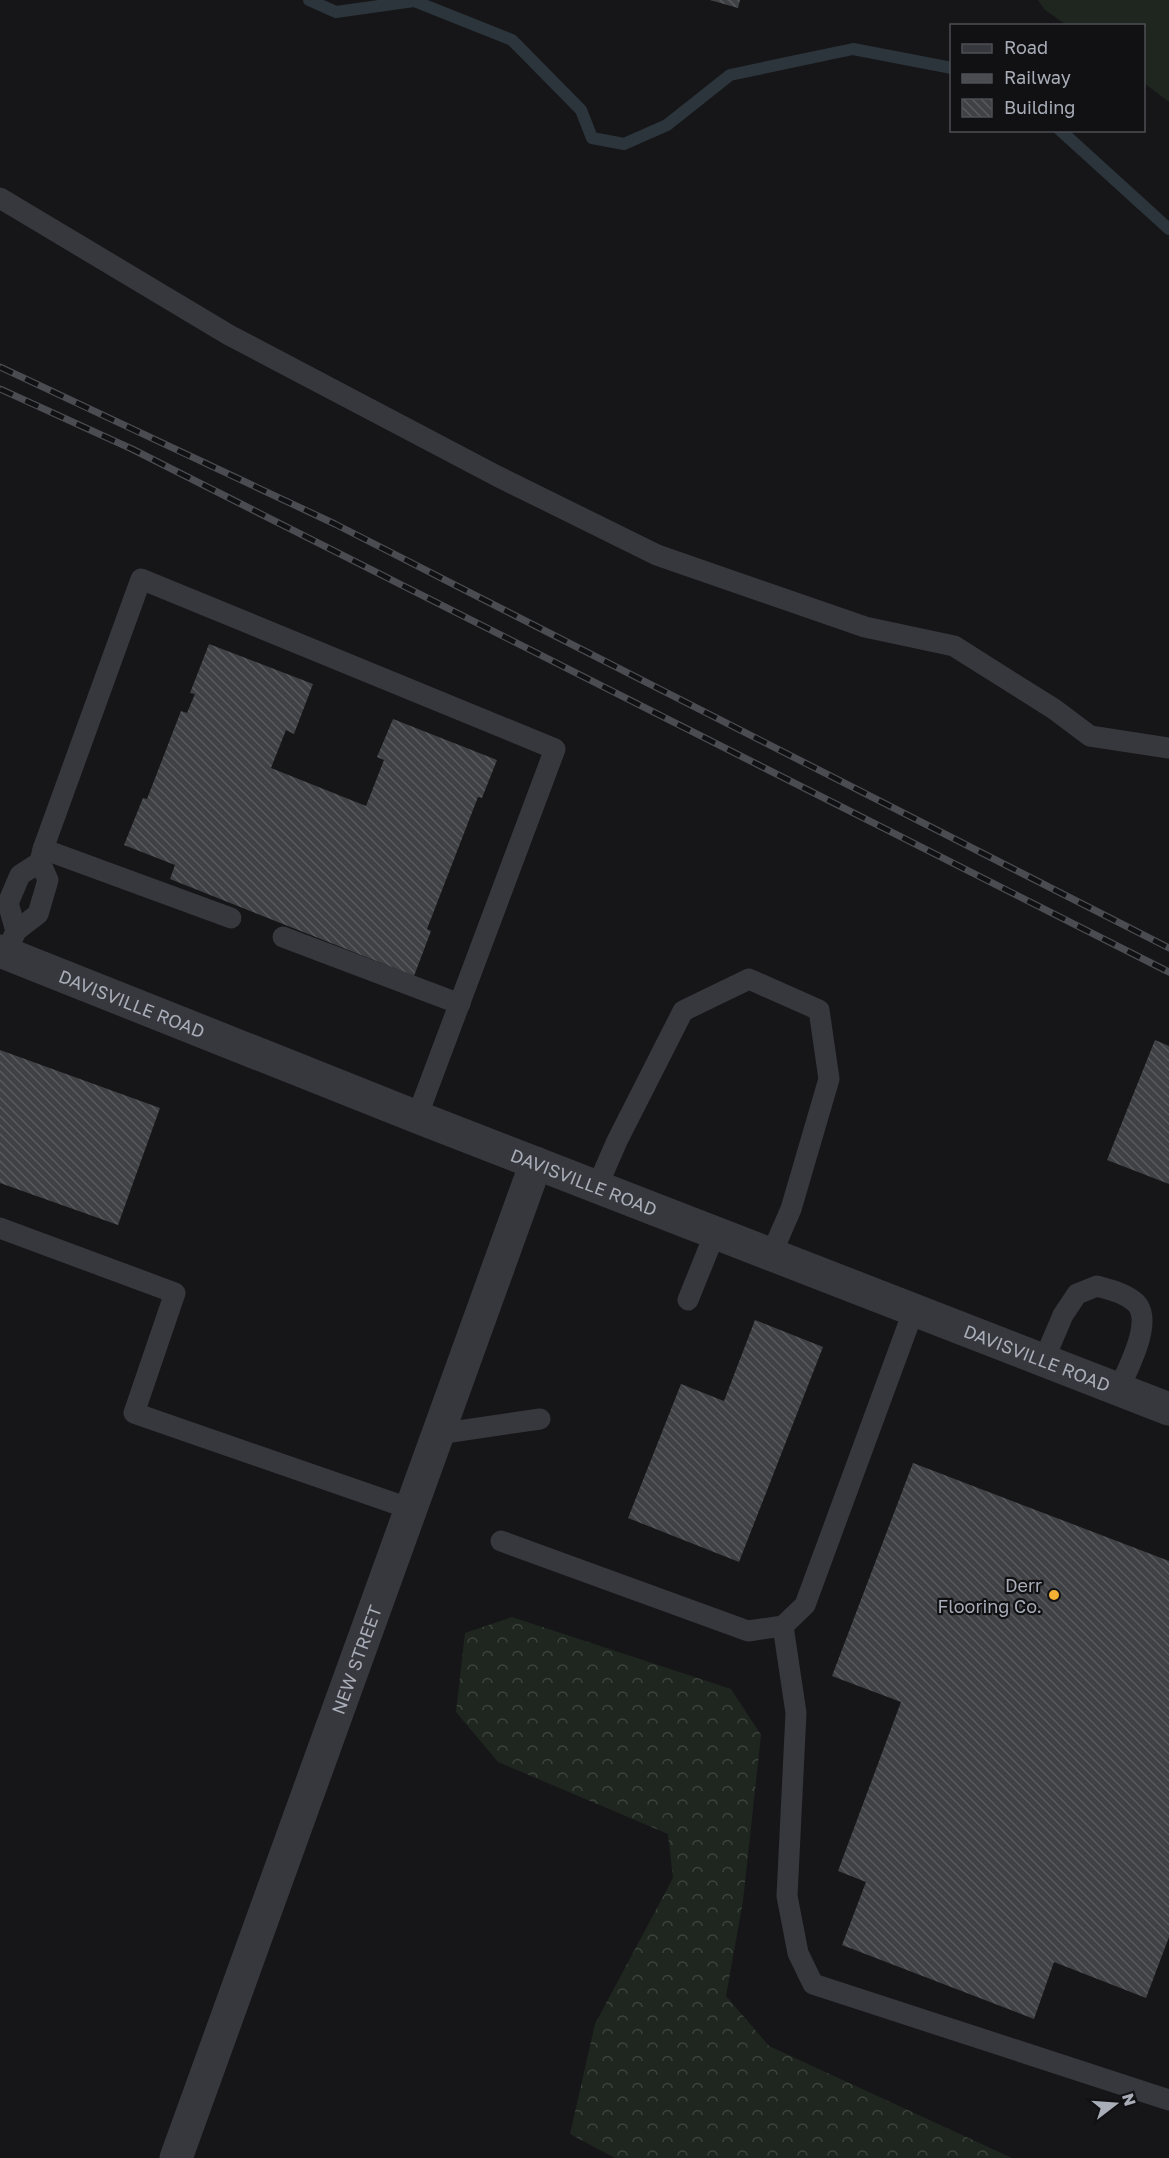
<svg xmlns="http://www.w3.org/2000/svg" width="1169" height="2158" viewBox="0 0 1169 2158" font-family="'Golos Text',sans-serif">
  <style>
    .forest { fill: url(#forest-crowns) }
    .garden { fill: #1e261f }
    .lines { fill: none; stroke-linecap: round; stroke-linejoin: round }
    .stream { stroke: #2c353c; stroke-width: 12 }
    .building { fill: url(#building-back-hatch) }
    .service { stroke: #37383d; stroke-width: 21 }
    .minor { stroke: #37383d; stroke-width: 33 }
    .tertiary { stroke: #37383d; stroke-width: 33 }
    .rail-casing { stroke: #4a4c52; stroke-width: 7 }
    .rail { stroke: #111113; stroke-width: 4.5; stroke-dasharray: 14; stroke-linecap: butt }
    .poi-dot { fill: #f2b134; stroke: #111113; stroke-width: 2 }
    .labels { text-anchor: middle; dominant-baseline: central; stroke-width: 4.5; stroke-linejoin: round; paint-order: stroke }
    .street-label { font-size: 18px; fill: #a8adb8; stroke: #111113 }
    .poi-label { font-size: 18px; fill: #a8adb8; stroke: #111113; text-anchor: end }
  </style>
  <defs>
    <pattern id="forest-crowns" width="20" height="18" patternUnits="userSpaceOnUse" patternTransform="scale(1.5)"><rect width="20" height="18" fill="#1e261f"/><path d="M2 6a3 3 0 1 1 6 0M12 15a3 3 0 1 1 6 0" fill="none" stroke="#3c433d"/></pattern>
    <pattern id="building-back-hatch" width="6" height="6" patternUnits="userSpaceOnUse" patternTransform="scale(1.5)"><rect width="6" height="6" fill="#404145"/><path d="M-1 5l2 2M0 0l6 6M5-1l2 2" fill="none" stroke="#595a5e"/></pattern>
  </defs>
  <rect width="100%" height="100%" fill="#161618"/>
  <path class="forest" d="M512,1617L731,1689L761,1735L743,1901L726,1996L769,2046L1012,2158H615L570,2134L595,2024L673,1878L668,1834L498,1762L456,1712L465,1633Z"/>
  <path class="garden" d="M1038,0H1169V102L1144,83V26L1066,25L1044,9Z"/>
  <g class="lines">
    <g class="stream">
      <path d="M309,0L336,12L414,1L512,40L581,110L592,138L624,144L667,125L730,75L853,49L952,68"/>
      <path d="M1060,130L1169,229"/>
    </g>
  </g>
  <g class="building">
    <path d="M710,0H740L738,8Z"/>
    <path d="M209,644L313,684L294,734L286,730L271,768L366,806L384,760L377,757L393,719L497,760L482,798L478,797L427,929L431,931L414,976L170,879L175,865L124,845L143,798L147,799L181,711L187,713L195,694L190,693Z"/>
    <path d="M1155,1040L1169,1046V1184L1107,1160Z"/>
    <path d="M0,1050L160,1108L118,1225L0,1183Z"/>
    <path d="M755,1320L823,1347L739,1562L628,1518L681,1384L724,1401Z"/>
    <path d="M913,1463L1169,1561V1937L1146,1998L1054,1962L1034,2019L842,1945L866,1882L838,1871L901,1702L832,1676Z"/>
  </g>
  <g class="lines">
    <g class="service">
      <path d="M0,198L229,335L497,476L657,555L865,627L954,646L1054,709L1090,736L1169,748"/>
      <path d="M43,849L231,918"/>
      <path d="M16,931L8,903L20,875L40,862"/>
      <path d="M283,937L460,1004"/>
      <path d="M6,953L16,931L38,914L48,880L40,862L43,849L141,579L555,749L417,1117"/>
      <path d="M597,1187L617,1141L683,1011L749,979L819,1010L829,1079L791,1209L771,1255"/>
      <path d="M0,1228L175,1293L134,1413L411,1509"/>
      <path d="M688,1300L715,1233"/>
      <path d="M1043,1362L1063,1315L1077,1294L1097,1286C1111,1290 1125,1293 1136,1303C1154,1322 1127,1370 1118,1391"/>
      <path d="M438,1434L540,1419"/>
      <path d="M501,1541L748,1631L783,1626L805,1605L913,1312"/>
      <path d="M783,1626L796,1713L787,1896L798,1953L813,1984L1169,2100"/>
    </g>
    <path class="minor" id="s1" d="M176,2158L536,1163"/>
    <path class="tertiary" id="s2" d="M0,951L417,1117L1169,1409"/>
    <g class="rail-casing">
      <g id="rail">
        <path d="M0,367L335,524L1169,948"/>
        <path d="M0,389L132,449L1169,972"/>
      </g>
    </g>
    <use href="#rail" class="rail"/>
  </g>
  <circle class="poi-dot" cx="1054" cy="1595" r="6"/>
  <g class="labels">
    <g class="street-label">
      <text stroke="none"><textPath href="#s2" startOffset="142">DAVISVILLE ROAD</textPath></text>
      <text stroke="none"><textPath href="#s2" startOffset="628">DAVISVILLE ROAD</textPath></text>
      <text stroke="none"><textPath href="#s2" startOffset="1114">DAVISVILLE ROAD</textPath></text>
      <text stroke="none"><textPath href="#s1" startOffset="530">NEW STREET</textPath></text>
    </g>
    <g class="poi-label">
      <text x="1042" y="1585">Derr<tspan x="1042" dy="21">Flooring Co.</tspan></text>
    </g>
  </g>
  <rect x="950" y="24" width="195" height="108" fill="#111113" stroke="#4d4f55" stroke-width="1.5"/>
  <rect x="962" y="44" width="30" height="9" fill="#37383d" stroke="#4d4f55" stroke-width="1.5"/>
  <text x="1004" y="54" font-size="18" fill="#a8adb8">Road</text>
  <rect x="962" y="74" width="30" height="9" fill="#4a4c52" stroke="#4d4f55" stroke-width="1.5"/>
  <text x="1004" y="84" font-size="18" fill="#a8adb8">Railway</text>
  <rect x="962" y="99" width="30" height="18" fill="url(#building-back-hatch)" stroke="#4d4f55" stroke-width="1.5"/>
  <text x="1004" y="114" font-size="18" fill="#a8adb8">Building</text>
  <g transform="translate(1115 2104) rotate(73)" stroke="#111113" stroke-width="4.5" paint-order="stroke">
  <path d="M0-4.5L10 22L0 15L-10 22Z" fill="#a8adb8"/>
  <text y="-9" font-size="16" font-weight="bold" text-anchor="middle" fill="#a8adb8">N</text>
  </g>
</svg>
